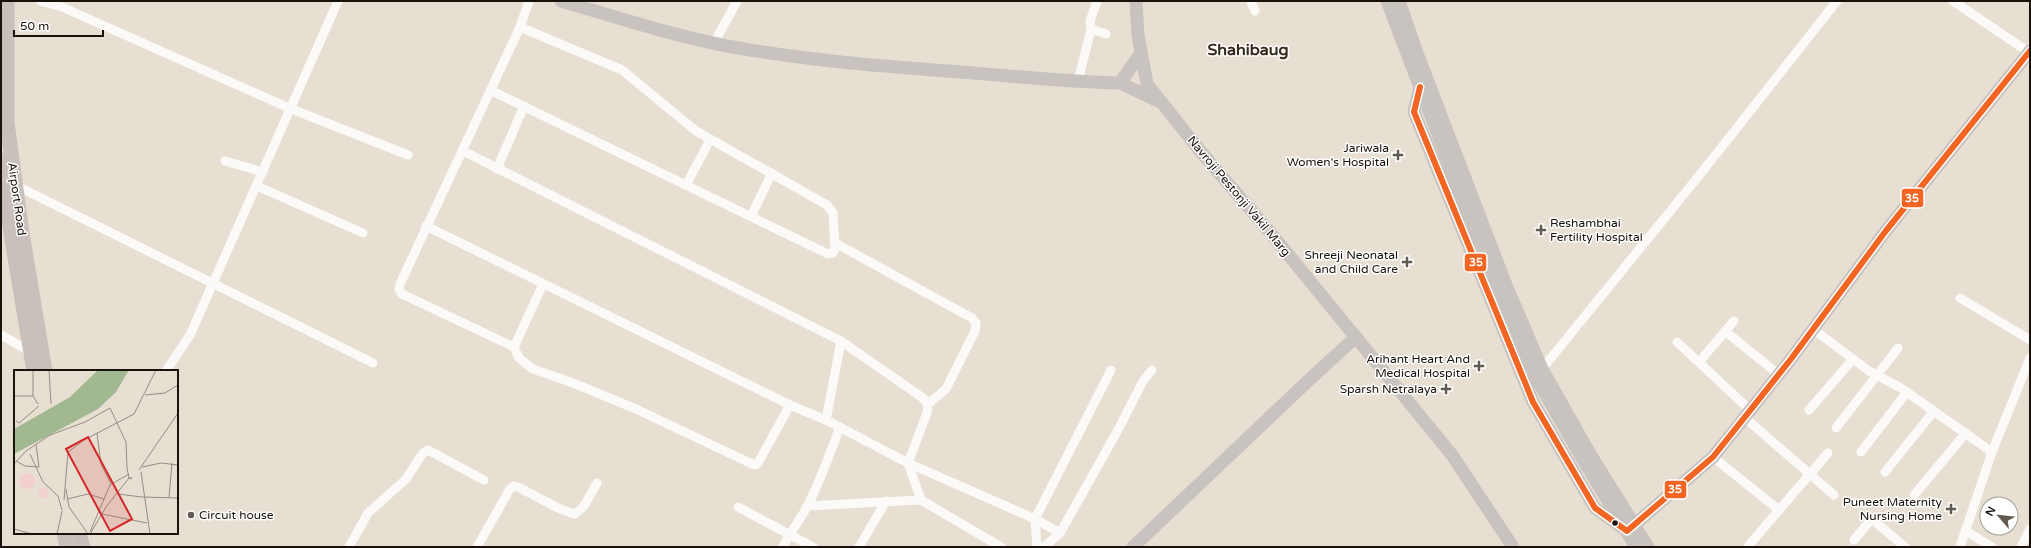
<svg xmlns="http://www.w3.org/2000/svg" width="2031" height="548" viewBox="0 0 2031 548" font-family="'Varela Round',sans-serif">
  <style>
    .lines { fill: none; stroke-linecap: round; stroke-linejoin: round }
    .street { stroke: #fcfaf8; stroke-width: 9 }
    .secondary { stroke: #c8c3bf; stroke-width: 13 }
    .primary { stroke: #cac0bb; stroke-width: 15 }
    .bus-1-casing { stroke: #fff; stroke-width: 9 }
    .bus-1 { stroke: #f26522; stroke-width: 6 }
    .poi-dot { fill: #615a51; stroke: #fff; stroke-width: 1.5 }
    .bus-dot { fill: #18120b; stroke: #fff; stroke-width: 1.5 }
    .labels { text-anchor: middle; dominant-baseline: central; stroke-width: 3; stroke-linejoin: round; paint-order: stroke }
    .poi-label { font-size: 12px; fill: #18120b; stroke: #fff; text-anchor: end }
    .street-label { font-size: 12px; fill: #18120b; stroke: #fff }
    .district-label { font-size: 16px; font-weight: bold; fill: #352919; stroke: #fff }
    .inset-road { fill: none; stroke: #958d83; stroke-width: 1 }
    .view { fill: #d62828; fill-opacity: 0.15; stroke: #d62828; stroke-width: 2 }
    .inset-edge { fill: none; stroke: #18120b; stroke-width: 2 }
    .line-badge { stroke: #fff; stroke-width: 1.5 }
    .badge-label { font-size: 11px; text-anchor: middle; font-weight: bold; fill: #fff }
  </style>
  <rect width="100%" height="100%" fill="#e8dfd3"/>
  <g class="lines">
    <g class="street">
      <path d="M40,1L62,7L289,108L408,155"/>
      <path d="M1251,1L1255,11"/>
      <path d="M1953,1L2030,53"/>
      <path d="M520,27L400,284L399,289L402,294L514,347L519,358L533,369L573,383L636,409L750,463L755,465L758,463L790,405"/>
      <path d="M1091,29L1090,21L1097,1"/>
      <path d="M714,43L737,1"/>
      <path d="M1078,81L1091,29L1106,34"/>
      <path d="M492,91L828,254L833,253L835,249L833,213L827,205L696,131L622,70L520,27L529,1"/>
      <path d="M463,151L841,341L923,398L928,404"/>
      <path d="M225,161L263,172"/>
      <path d="M497,169L524,106"/>
      <path d="M15,185L373,363"/>
      <path d="M686,185L710,140"/>
      <path d="M257,186L363,233"/>
      <path d="M751,216L772,173"/>
      <path d="M426,226L790,405L826,420L908,463L1035,519L1037,547"/>
      <path d="M835,243L972,318L976,323L975,331L946,389L928,404L927,413L908,463L921,500"/>
      <path d="M1960,298L2030,340"/>
      <path d="M1813,329L1869,371L1901,388L1992,452"/>
      <path d="M1725,331L1778,374"/>
      <path d="M1,335L31,352"/>
      <path d="M1677,342L1750,410"/>
      <path d="M514,347L543,284"/>
      <path d="M1699,362L1734,321"/>
      <path d="M1542,369L1702,172L1837,1"/>
      <path d="M166,371L190,335L338,1"/>
      <path d="M1809,410L1853,359"/>
      <path d="M1744,417L1834,495"/>
      <path d="M826,420L841,341"/>
      <path d="M1836,428L1898,348"/>
      <path d="M1861,452L1907,392"/>
      <path d="M1713,457L1779,510"/>
      <path d="M1885,472L1934,411"/>
      <path d="M1914,495L1966,433"/>
      <path d="M807,506L921,500L1001,547"/>
      <path d="M738,507L813,547"/>
      <path d="M1966,531L1992,547"/>
      <path d="M1060,533L1035,519L1111,370"/>
      <path d="M1854,540L1869,522L1873,520L1905,547"/>
      <path d="M1749,545L1828,453"/>
      <path d="M349,547L368,513L406,479L423,453L428,450L484,480"/>
      <path d="M477,547L510,489L514,486L520,488L560,509L575,514L584,506L597,483"/>
      <path d="M783,547C790,532 801,519 808,505C821,479 830,453 840,427"/>
      <path d="M859,547L886,501"/>
      <path d="M1044,547L1060,533L1118,430L1143,381L1152,370"/>
      <path d="M1960,547L1992,452L2030,358"/>
      <path d="M2021,547L2030,529"/>
    </g>
    <g class="secondary">
      <path d="M561,1C616,17 671,35 727,46C808,61 891,67 973,73C1022,77 1071,82 1120,83L1141,53"/>
      <path d="M1136,1L1138,35L1147,84L1201,152L1269,231L1452,455L1513,547"/>
      <path d="M1387,1L1497,289L1534,374L1582,458L1636,547"/>
      <path d="M1399,1L1417,53L1506,285L1542,369L1590,454L1648,547"/>
      <path d="M1120,83L1160,102"/>
      <path d="M1420,87L1414,112L1533,402L1595,508L1627,531L1713,457L1791,359L1885,232L2030,51"/>
      <path d="M1133,547L1310,379L1356,337"/>
    </g>
    <g class="primary">
      <path d="M7,1V122L22,233L45,371"/>
      <path d="M1,160L11,234L34,371"/>
      <path d="M64,533L67,547"/>
      <path d="M79,533L83,547"/>
    </g>
    <g class="bus-1-casing">
      <path id="bus-1" d="M1420,87L1414,112L1533,402L1595,508L1627,531L1713,457L1791,359L1885,232L2030,51"/>
    </g>
    <use href="#bus-1" class="bus-1"/>
  </g>
  <g class="poi-dot">
    <path d="M1396 149h4v4h4v4h-4v4h-4v-4h-4v-4h4z"/>
    <path d="M1539 224h4v4h4v4h-4v4h-4v-4h-4v-4h4z"/>
    <path d="M1405 256h4v4h4v4h-4v4h-4v-4h-4v-4h4z"/>
    <path d="M1477 360h4v4h4v4h-4v4h-4v-4h-4v-4h4z"/>
    <path d="M1444 383h4v4h4v4h-4v4h-4v-4h-4v-4h4z"/>
    <path d="M1949 503h4v4h4v4h-4v4h-4v-4h-4v-4h4z"/>
    <circle cx="191" cy="515" r="4"/>
  </g>
  <circle class="bus-dot" cx="1615" cy="523" r="3.5"/>
  <g class="labels">
    <g class="poi-label">
      <text x="1389" y="148">Jariwala<tspan x="1389" dy="14">Women's Hospital</tspan></text>
      <text x="1550" y="223" text-anchor="start">Reshambhai<tspan x="1550" dy="14">Fertility Hospital</tspan></text>
      <text x="1398" y="255">Shreeji Neonatal<tspan x="1398" dy="14">and Child Care</tspan></text>
      <text x="1470" y="359">Arihant Heart And<tspan x="1470" dy="14">Medical Hospital</tspan></text>
      <text x="1437" y="389">Sparsh Netralaya</text>
      <text x="1942" y="502">Puneet Maternity<tspan x="1942" dy="14">Nursing Home</tspan></text>
      <text x="199" y="515" text-anchor="start">Circuit house</text>
    </g>
    <g class="street-label">
      <text transform="translate(1239 196) rotate(50)">Navroji Pestonji Vakil Marg</text>
      <text transform="translate(17 199) rotate(82)">Airport Road</text>
    </g>
    <g class="district-label">
      <text x="1248" y="50">Shahibaug</text>
    </g>
  </g>
  <g transform="translate(14 370)">
    <rect width="164" height="164" fill="#e8dfd3"/>
    <path d="M5 111a8 8 0 1 1 16 0a8 8 0 1 1-16 0ZM23.5 123a5.5 5.5 0 1 1 11 0a5.5 5.5 0 1 1-11 0Z" fill="#f2d0cf"/>
    <path d="M84,0H115L102,22L84,39L0,84V59L56,27Z" fill="#a1b891"/>
    <path class="inset-road" d="M19,0V26M35,0L37,34M131,25L151,23L164,15M0,26H19L24,34M2,51L5,53L25,36M83,63L87,94L97,114M16,84L29,112L44,126L48,140M2,91L11,96L25,97L22,74M0,94L12,81L36,65L71,52L96,38L112,72L113,98L115,108H118L117,109L115,108M128,97L147,93L164,95M125,100L164,43M127,102L136,164M52,119L55,137L74,164M104,124L128,127M128,127L164,128M155,127L158,93M53,129L74,124L90,129M50,130L54,82L70,70L120,44L142,0M88,144L133,153M0,159L18,164M76,162L96,115L115,104M43,164L48,141M76,164L92,137L115,108"/>
    <path class="view" d="M74,67L118,149L96,161L52,79Z"/>
    <rect width="164" height="164" class="inset-edge"/>
  </g>
  <g class="line-badge">
    <rect x="1901" y="188" width="23" height="20" rx="4" fill="#f26522"/>
    <rect x="1464" y="253" width="23" height="19" rx="4" fill="#f26522"/>
    <rect x="1664" y="480" width="23" height="19" rx="4" fill="#f26522"/>
  </g>
  <g class="badge-label">
    <text x="1912" y="202">35</text>
    <text x="1476" y="266">35</text>
    <text x="1675" y="493">35</text>
  </g>
  <rect width="2031" height="548" fill="none" stroke="#18120b" stroke-width="4"/>
  <g transform="translate(1999 516) rotate(298)"><circle r="19" fill="#ffffff" stroke="#a3a09d"/>
  <path d="M0-3L7 15L0 10L-7 15Z" fill="#615a51"/>
  <text y="-6" font-size="11" font-weight="bold" text-anchor="middle" fill="#18120b">N</text>
  </g>
  <path d="M14 30v6h89v-6" fill="none" stroke="#18120b" stroke-width="2"/>
  <text x="20" y="30" font-size="12" fill="#18120b" stroke="#ffffff" stroke-width="3" paint-order="stroke">50 m</text>
</svg>
